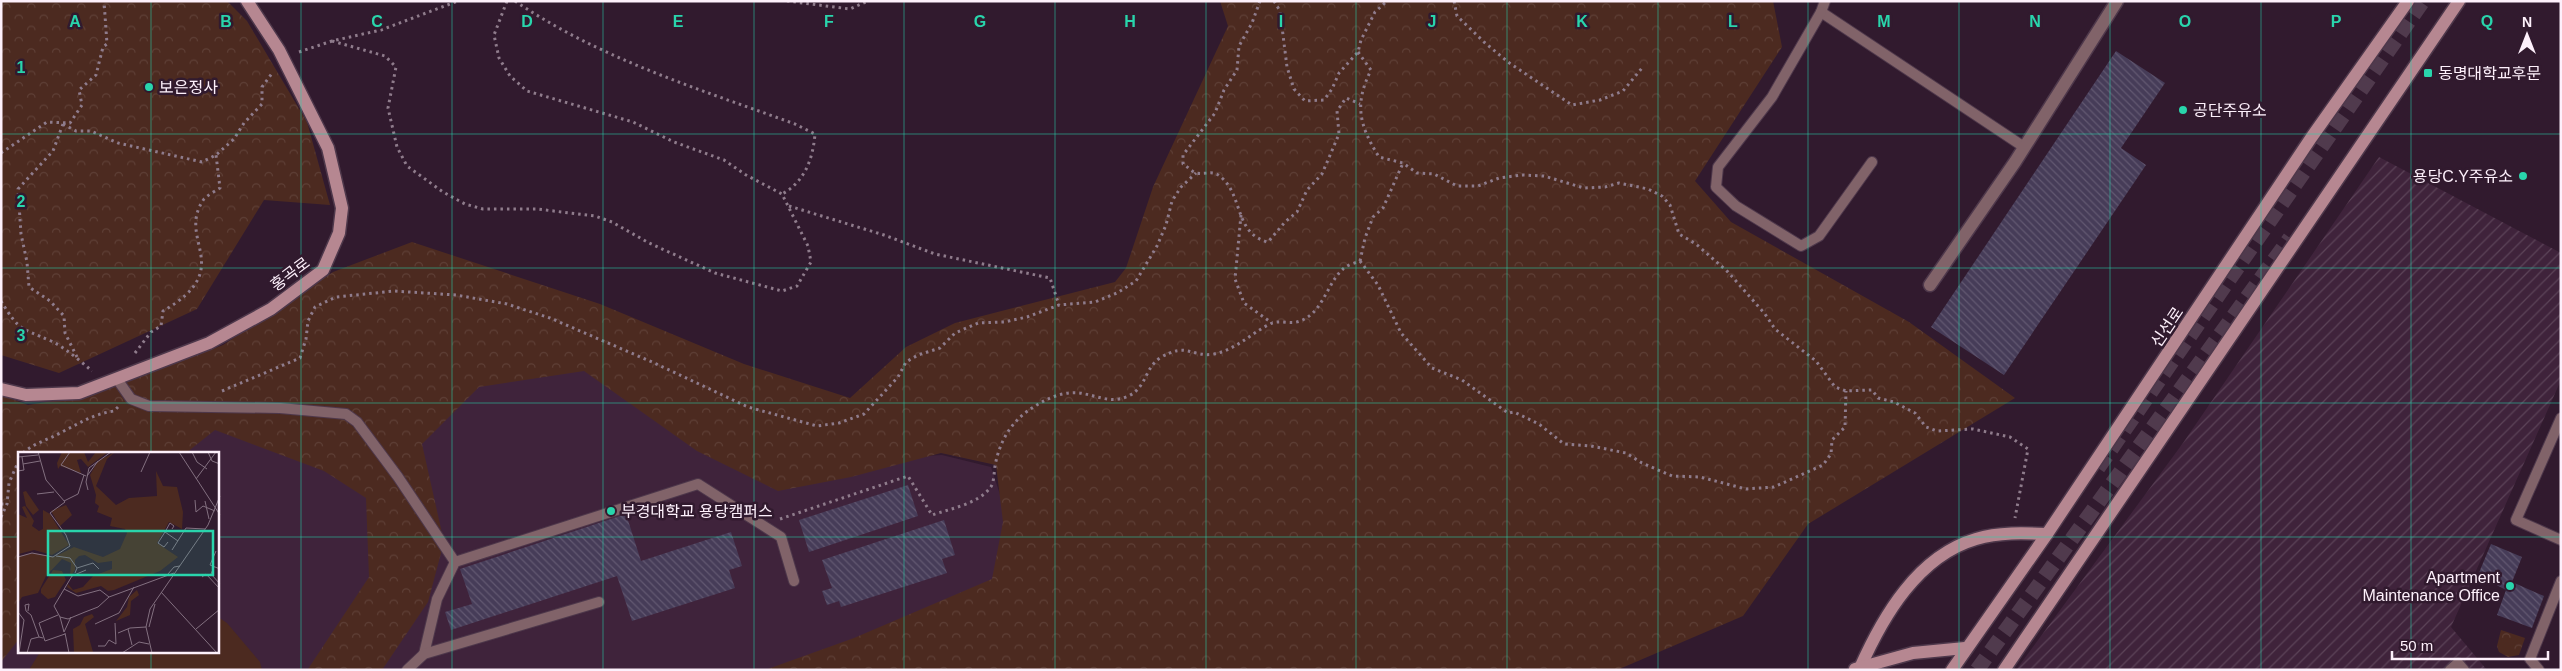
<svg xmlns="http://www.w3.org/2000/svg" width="2562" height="671" viewBox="0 0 2562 671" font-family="Arial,'Noto Sans KR',sans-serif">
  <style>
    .built { fill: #3f233b }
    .industrial { fill: url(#industrial-furrows) }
    .forest { fill: url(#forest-crowns) }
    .garden { fill: #4c2a20 }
    .building { fill: url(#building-back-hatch) }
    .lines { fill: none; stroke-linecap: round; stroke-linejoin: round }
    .highway-tunnel { stroke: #503a4d; stroke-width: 15; stroke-dasharray: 15 8; stroke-linecap: butt }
    .lane-casing { stroke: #4e384b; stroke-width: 12 }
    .street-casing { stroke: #4e384b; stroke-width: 15 }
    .secondary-casing { stroke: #4e384b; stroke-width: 15 }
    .path { stroke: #8f7c8c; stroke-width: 3; stroke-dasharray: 2.5 4; stroke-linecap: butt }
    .lane { stroke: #816369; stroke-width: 10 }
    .street { stroke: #816369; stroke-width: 12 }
    .secondary { stroke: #b68791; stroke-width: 12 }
    .grid { fill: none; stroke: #29d5ac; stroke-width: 1; stroke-opacity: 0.55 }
    .poi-dot { fill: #29d5ac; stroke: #311a2e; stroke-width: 2 }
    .labels { text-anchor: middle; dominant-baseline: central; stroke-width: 5; stroke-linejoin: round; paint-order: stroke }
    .poi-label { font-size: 16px; fill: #fdf0fb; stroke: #311a2e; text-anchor: start }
    .street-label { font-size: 16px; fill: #fdf0fb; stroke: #311a2e }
    .inset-road { fill: none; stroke: #837080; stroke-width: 1 }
    .view { fill: #29d5ac; fill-opacity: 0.15; stroke: #29d5ac; stroke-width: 2.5 }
    .inset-edge { fill: none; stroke: #fdf0fb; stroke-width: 2.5 }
    .grid-label { font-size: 16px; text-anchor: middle; font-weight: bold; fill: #29d5ac; stroke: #311a2e; stroke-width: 5; stroke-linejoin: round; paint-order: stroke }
  </style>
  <defs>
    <pattern id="industrial-furrows" width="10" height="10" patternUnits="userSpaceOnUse" patternTransform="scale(1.25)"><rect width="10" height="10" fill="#3f233b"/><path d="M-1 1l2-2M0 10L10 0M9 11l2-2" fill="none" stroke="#5c4358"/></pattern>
    <pattern id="forest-crowns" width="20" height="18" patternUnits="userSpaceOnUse" patternTransform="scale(1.25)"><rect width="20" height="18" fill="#4c2a20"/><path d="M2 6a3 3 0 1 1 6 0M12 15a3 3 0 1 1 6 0" fill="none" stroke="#5e3f36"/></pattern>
    <pattern id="building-back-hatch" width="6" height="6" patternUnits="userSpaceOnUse" patternTransform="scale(1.25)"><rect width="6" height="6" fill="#463c58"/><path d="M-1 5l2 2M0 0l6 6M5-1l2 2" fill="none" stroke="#625871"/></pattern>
  </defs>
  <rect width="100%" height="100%" fill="#311a2e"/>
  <path class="built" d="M536,357L627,383L751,465L942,455L991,467L1020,555L1003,618L874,670H1V641L19,620V652H218V453H173L223,407Z"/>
  <path class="industrial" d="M2379,157L2561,253V380L2451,627L2487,670H2016L2183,443Z"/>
  <g class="forest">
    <path d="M1,1H227L247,21L307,122L330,205L264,200L197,309L59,373L1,355Z"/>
    <path d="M1220,1H1773L1782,47L1695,181L1731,222L1909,322L2015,398L1808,524L1743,616L1617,670H765L854,638L992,579L1003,522L996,465L941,453L851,477L778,491L697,451L584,371L479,387L422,444L444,542L428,602L382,670L308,669L369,577L366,498L324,471L215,430L186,453H19V639L1,662V395L28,405L96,394L223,345L333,272L412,242L600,304L744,364L850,398L906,347L955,323L1115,282L1126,268L1153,187L1228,26Z"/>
    <path d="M2501,630L2525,638L2519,655L2508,657L2499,652L2497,646Z"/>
  </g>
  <path class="garden" d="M218,617L227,623L260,662L262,670H29L40,652H218Z"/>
  <g class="building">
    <path d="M2116,51L2165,83L2121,148L2146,165L2004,375L1931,327Z"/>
    <path d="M908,485L918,516L809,552L799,520Z"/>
    <path d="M626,514L641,561L731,532L742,566L729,570L735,588L632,621L617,576L451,630L445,612L472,604L460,569Z"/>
    <path d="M944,520L955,555L942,559L947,573L841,607L839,601L827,605L822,591L832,588L822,560Z"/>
    <path d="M2491,544L2522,557L2512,582L2544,596L2532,628L2497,615L2506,590L2478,575Z"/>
  </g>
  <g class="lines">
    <g class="highway-tunnel">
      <path d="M2098,468L2423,1"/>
      <path d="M1977,670L2290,238"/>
    </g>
    <g class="lane-casing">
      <g id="lane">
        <path d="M1825,1L1821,12L2024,147"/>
        <path d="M1821,12L1772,97L1718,167L1716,187L1736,206L1801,246L1819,236L1872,162"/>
        <path d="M117,379L131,399L149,406L280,408L346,414L357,422L398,477L455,562"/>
        <path d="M2561,418L2516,520L2561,540"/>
        <path d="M424,654L437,599L455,562L698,484L781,537L794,581"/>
        <path d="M407,670L424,654L599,602"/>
        <path d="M2450,670L2458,663L2464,670"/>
        <path d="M2539,670L2530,659L2561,581"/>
      </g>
    </g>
    <g class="street-casing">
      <path id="street" d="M1930,285L2015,162L2117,1"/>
    </g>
    <g class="secondary-casing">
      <g id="secondary">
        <path d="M1,389L26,395L79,393L209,343L271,309L323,270L339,233L342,208L328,148L279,50L247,1"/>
        <path d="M1860,668C1883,616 1918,556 1976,539C1999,532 2024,533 2047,534"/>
        <path d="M1855,669L1913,653L1965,648"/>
        <path d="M1952,670L2047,534L2311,138L2408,1"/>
        <path d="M2004,670L2459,1"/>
      </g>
    </g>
    <g class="path">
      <path d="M515,1C600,59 699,89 795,124L815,134C813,158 805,182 782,194"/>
      <path d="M787,1L850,9L868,1"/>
      <path d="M1260,1L1252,23L1239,46L1237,70L1224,90L1215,113L1183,155V164C1187,166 1192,172 1196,173C1207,175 1213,169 1222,178C1243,197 1235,234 1268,242L1285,222L1297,212L1307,190L1322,174L1339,134L1337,111L1346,98L1360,104"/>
      <path d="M1274,1L1280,11L1287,67L1294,89L1305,101L1324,100L1332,89L1339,73L1358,52L1361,40L1375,12L1387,1"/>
      <path d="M1454,1L1457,16L1484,42L1508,62L1572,105L1600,100L1623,91L1642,68"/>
      <path d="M332,41L385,56L396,67L388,108L397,147L407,166L443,192L465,204L483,209H537L595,216L612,222L649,243L715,273L782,291L797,286L811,262L808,246L782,194L746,175L724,160L674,142L633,122L527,91L510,76L499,58L494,35L507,1"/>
      <path d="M299,52L332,41L381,30L458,1"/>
      <path d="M1358,52L1371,70C1354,104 1359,125 1379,157L1403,163L1417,173L1434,174L1457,186H1478L1499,178L1522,175L1544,176L1584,188L1605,187L1619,183L1648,189L1662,196L1670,205L1679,234L1696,244L1728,272L1765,314L1775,329L1816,361L1835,387L1846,391L1872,390L1878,398L1894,402L1915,413L1926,427L1937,431L1973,429L2010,437L2028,449L2015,518"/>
      <path d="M63,124L76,131H91L118,143L202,162L216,155L234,139L244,123L262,104V87L273,72"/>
      <path d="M63,124L53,151L18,189L21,234L27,262L29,287L50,301L64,316L65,333L77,357"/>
      <path d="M1,153L47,122L70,123L82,105L79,90L96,75L103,47L107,44L104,1"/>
      <path d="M789,206L884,235L935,254L1050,278L1059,305"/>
      <path d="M1241,215L1235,279L1244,303L1272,323"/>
      <path d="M1360,261L1378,285L1401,333L1432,368L1462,380L1508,413L1514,412L1539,424L1564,444L1591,446L1626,453L1642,463L1672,476L1700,477L1746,489L1774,487L1823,465L1831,454L1832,440L1845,427L1846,391"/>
      <path d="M1360,261L1365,238L1373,217L1383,208L1403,163"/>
      <path d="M1,301C20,332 20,327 51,341C66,348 80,361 92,371"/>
      <path d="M135,353L151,332L161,326L163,311C238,268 175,240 204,199C208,195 215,191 220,188L216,155"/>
      <path d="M222,391L300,358L306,339L308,321L315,307L336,297L394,291L456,295L507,304L550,318L652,362L748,407L817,426L839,423L864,414L898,377L906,362L918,355L940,348L955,333L978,323L1004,322L1027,317L1059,305L1095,302L1117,293L1136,281L1157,246L1166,225L1172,201L1181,187L1196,173"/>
      <path d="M23,453C34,443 48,440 60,433C78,424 93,414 114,411L118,407"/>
      <path d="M1,504H7"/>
      <path d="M1,517L7,504L9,483L19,460"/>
      <path d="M780,519L908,476L932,515C949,509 978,504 990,488C994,484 994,473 995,466C999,444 1009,424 1029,410C1045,399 1065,389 1085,394C1096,396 1107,401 1119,399C1148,393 1142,370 1160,358C1187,341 1192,358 1214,354C1237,349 1250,334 1270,324C1279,319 1291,325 1300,321C1323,313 1327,283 1343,269C1347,265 1355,263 1360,261"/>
    </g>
    <use href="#lane" class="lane"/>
    <use href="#street" class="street"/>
    <use href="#secondary" class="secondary"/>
  </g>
  <path class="grid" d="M151,1V453M301,1V670M452,1V670M603,1V670M754,1V670M904,1V670M1055,1V670M1206,1V670M1356,1V670M1507,1V670M1658,1V670M1808,1V670M1959,1V670M2110,1V670M2261,1V670M2411,1V670M1,134H2561M1,268H2561M1,403H2561M1,537H19M218,537H2561M151,652V670"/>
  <g class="poi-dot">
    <rect x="2423" y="68" width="10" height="10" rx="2.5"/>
    <circle cx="149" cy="87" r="5"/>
    <circle cx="2183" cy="110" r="5"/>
    <circle cx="2523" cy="176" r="5"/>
    <circle cx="611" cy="511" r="5"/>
    <circle cx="2510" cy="586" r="5"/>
  </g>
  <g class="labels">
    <g class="poi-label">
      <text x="2438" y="73">동명대학교후문</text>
      <text x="159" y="87">보은정사</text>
      <text x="2193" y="110">공단주유소</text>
      <text x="2513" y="176" text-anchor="end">용당C.Y주유소</text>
      <text x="621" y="511">부경대학교 용당캠퍼스</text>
      <text x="2500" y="577" text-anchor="end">Apartment<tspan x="2500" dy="18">Maintenance Office</tspan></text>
    </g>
    <g class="street-label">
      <text transform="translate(290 274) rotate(-37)">홍곡로</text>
      <text transform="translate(2167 327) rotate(-56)">신선로</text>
    </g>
  </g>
  <g transform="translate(18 452)">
    <rect width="201" height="201" fill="#311a2e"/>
    <path d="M44,0H66L70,10L78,0H90L70,15L63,7L59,8L63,21L42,14L40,17L39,11ZM97,0L89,7L78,34L98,53L111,46L139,44L138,19L145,34L159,35L165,60L164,77L151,70L139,91L160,105L142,119L96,138L90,139L83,134L58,141L49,135L50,132L55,138L65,135L75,124L94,117V109L80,111L67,103L61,104L57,108V118L52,125L53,111L44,107L28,124L20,141L4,145L0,151V104L16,101L36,105L56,95L85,105L102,97L109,81L107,77L92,74L94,66L79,60L81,54L77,51L78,43L72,23L80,9ZM48,53L54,63L42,74L33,59ZM7,54L16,69L14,74L21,79L25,77V58L32,62L51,93L34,103L16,98L1,102L0,62L9,66L4,55ZM119,138L121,143L113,149L112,163L98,169L109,155L111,145ZM74,162L76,165L67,172L75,200L56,201L55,177L62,173L66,165Z" fill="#4c2a20"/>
    <path d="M8,39L21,58L15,63L8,54L5,40ZM35,118L44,119L48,128L37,145L30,147L23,141V137Z" fill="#4c2a20"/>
    <path class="inset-road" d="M52,0L43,13L68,24M161,0L202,63M174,0L179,10L189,17M190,0L194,9L202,12M0,5L20,3M5,12L22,9M0,19L6,18L4,5M123,20L132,0M69,24L80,9M178,27L198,0M70,38L68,30L71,16L93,0M19,42L36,40M177,48L178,60L185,54L197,59M46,49L60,42L66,23M187,49L191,67M154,77L156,74L152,71L147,80L160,89M147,80L140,91L146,95L150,90M154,98L168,76L187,77M198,99L192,113L202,117M38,104L52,106L59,116M0,105L14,101L35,105L52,94L48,83L32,61L47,50L28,28L20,0M196,115L193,122L202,132M57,121L59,116L75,111L81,117M150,122L156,115L162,114M184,125L188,122L202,137M46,137L60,144L82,138L91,145M143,140L199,201M10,159L11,152L7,153L8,159L13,163L21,185L25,186M0,160L6,168L1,201M40,163L21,171L27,189L47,182M42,165L36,154L54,124L68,118M53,165L46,180L42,165L50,167L67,160L80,155L91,145L156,121M77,172L101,161L116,135M131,175L137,152M110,177L114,193M178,177L202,157M47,181L51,201M100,181L112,176L128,175M80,194H87L91,188L98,192L97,171M9,201L13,187L21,185M104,201L121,190L131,192M134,201L128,175L132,157L190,73L202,44"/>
    <path class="view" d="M30,79H195V123H30Z"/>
    <rect width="201" height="201" class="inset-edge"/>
  </g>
  <g class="grid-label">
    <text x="75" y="27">A</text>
    <text x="226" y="27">B</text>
    <text x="377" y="27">C</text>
    <text x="527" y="27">D</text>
    <text x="678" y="27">E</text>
    <text x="829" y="27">F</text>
    <text x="980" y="27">G</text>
    <text x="1130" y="27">H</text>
    <text x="1281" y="27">I</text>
    <text x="1432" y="27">J</text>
    <text x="1582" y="27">K</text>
    <text x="1733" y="27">L</text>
    <text x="1884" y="27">M</text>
    <text x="2035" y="27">N</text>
    <text x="2185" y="27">O</text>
    <text x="2336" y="27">P</text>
    <text x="2487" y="27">Q</text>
    <text x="21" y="73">1</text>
    <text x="21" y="207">2</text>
    <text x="21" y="341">3</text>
  </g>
  <rect width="2562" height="671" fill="none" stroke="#fdf0fb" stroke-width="5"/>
  <g transform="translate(2527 35)" stroke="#311a2e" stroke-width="4" paint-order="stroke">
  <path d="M0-4L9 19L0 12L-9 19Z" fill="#fdf0fb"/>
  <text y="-8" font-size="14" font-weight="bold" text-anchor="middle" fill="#fdf0fb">N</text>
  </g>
  <path d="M2392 651v8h156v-8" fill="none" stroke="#fdf0fb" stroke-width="2.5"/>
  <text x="2400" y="651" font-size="15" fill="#fdf0fb" stroke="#311a2e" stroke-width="4" paint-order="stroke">50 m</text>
</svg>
